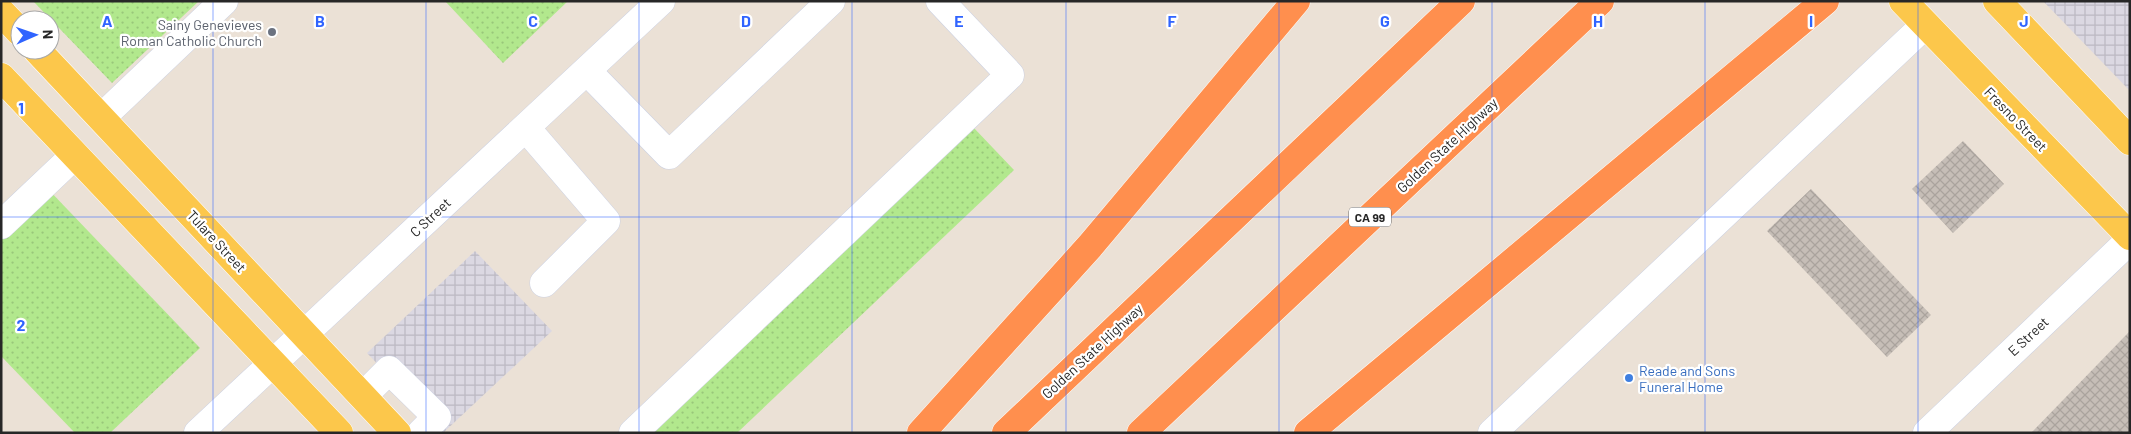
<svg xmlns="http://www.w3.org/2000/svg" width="2131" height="434" viewBox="0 0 2131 434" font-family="Barlow,sans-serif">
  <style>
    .industrial { fill: url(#industrial-grid) }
    .grass { fill: url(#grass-dots) }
    .building { fill: url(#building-cross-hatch) }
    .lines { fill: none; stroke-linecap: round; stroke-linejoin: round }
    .minor-casing { stroke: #ccd1e2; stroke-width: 29 }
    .major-casing { stroke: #fff; stroke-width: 29 }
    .highway-casing { stroke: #fff; stroke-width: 29 }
    .minor { stroke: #fff; stroke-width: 28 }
    .major { stroke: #fcc74b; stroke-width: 28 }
    .highway { stroke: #ff8f4e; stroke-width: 28 }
    .grid { fill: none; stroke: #3064ff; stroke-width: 1; stroke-opacity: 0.55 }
    .worship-dot { fill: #6b7280; stroke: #fff; stroke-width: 2 }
    .shop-dot { fill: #3f7fe0; stroke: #fff; stroke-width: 2 }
    .labels { text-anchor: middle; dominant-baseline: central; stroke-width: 4.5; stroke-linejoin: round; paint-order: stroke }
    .shield { fill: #fff; stroke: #686868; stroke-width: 1 }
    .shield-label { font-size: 12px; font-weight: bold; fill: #272727 }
    .worship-label { font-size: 14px; fill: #5b616d; stroke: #fff; text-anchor: end }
    .street-label { font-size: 14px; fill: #272727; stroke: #fff }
    .shop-label { font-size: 14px; fill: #366cbe; stroke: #fff; text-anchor: start }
    .grid-label { font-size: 16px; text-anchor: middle; font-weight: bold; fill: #3064ff; stroke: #fff; stroke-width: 4.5; stroke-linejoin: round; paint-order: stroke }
  </style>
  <defs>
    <pattern id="industrial-grid" width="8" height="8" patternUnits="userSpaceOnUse" patternTransform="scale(1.25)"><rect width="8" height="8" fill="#dbd8e2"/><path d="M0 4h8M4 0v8" fill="none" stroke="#bcb9c2"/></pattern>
    <pattern id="grass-dots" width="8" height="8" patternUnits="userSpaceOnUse" patternTransform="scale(1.25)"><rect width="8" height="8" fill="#b2e88d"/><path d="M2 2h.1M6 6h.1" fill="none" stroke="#99c77a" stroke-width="1.8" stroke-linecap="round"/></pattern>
    <pattern id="building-cross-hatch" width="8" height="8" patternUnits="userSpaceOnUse" patternTransform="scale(1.25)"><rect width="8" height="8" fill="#c6beb7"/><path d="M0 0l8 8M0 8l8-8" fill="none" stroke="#aaa39d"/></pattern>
  </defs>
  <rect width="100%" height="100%" fill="#ebe1d6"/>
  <g class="industrial">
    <path d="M2043,1H2130V91Z"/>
    <path d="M475,251L552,331L443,433L367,353Z"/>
  </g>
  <g class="grass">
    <path d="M33,1H199L112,83Z"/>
    <path d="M445,1H568L503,63Z"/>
    <path d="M973,127L1014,170L987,196L737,433H651Z"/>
    <path d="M46,187L200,348L110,433H75L1,356V229Z"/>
  </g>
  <g class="building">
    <path d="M1963,141L2004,184L1953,233L1912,189Z"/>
    <path d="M1811,189L1931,315L1887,357L1767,231Z"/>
    <path d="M2130,331V433H2031Z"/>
  </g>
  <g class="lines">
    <g class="minor-casing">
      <g id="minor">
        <path d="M587,71L669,155L831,1"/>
        <path d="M101,118L224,1"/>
        <path d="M526,128L606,221L544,283"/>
        <path d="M1,225L75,155"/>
        <path d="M363,396L389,370L437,417L421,433"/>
        <path d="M198,433L661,1"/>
        <path d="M633,433L1010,75L940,1"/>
        <path d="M1492,433L1925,25"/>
        <path d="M1927,433L2130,240"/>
      </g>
    </g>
    <g class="major-casing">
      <g id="major">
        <path d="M1903,1L2130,236"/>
        <path d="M1997,1L2130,141"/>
        <path d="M1,12L20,32"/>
        <path d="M37,50L397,433"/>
        <path d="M1,77L339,433"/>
      </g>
    </g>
    <g class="highway-casing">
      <g id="highway">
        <path d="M921,433L1090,246L1296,1"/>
        <path d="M1006,433L1461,1"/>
        <path d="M1141,433L1600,1"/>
        <path d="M1308,433L1825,1"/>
      </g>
    </g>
    <use href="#minor" class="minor"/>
    <use href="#major" class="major"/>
    <use href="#highway" class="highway"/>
  </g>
  <path class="grid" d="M213,1V433M426,1V433M639,1V433M852,1V433M1066,1V433M1279,1V433M1492,1V433M1705,1V433M1918,1V433M1,217H2130"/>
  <circle class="worship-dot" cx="272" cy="32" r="5"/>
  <circle class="shop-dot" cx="1629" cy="378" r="5"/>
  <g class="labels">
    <rect class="shield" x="1349" y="207.5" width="42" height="19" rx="4"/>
    <g class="shield-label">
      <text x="1370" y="217">CA 99</text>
    </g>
    <g class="worship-label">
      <text x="262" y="24">Sainy Genevieves<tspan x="262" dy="16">Roman Catholic Church</tspan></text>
    </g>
    <g class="street-label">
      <text transform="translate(2016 119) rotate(46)">Fresno Street</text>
      <text transform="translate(1447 145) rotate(-43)">Golden State Highway</text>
      <text transform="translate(430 217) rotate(-43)">C Street</text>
      <text transform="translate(217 241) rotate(47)">Tulare Street</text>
      <text transform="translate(2028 336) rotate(-43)">E Street</text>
      <text transform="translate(1092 351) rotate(-43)">Golden State Highway</text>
    </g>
    <g class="shop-label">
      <text x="1639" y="370">Reade and Sons<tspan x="1639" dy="16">Funeral Home</tspan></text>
    </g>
  </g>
  <g class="grid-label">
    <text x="107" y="27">A</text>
    <text x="320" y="27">B</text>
    <text x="533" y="27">C</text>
    <text x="746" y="27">D</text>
    <text x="959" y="27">E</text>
    <text x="1172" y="27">F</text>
    <text x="1385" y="27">G</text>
    <text x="1598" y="27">H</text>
    <text x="1811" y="27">I</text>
    <text x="2024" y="27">J</text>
    <text x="21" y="114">1</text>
    <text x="21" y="331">2</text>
  </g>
  <rect width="2131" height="434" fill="none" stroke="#272727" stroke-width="5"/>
  <g transform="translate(35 35) rotate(88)"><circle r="24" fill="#ffffff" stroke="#a9a9a9"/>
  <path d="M0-4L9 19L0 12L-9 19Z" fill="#3064ff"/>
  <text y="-8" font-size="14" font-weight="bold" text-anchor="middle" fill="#272727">N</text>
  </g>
</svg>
